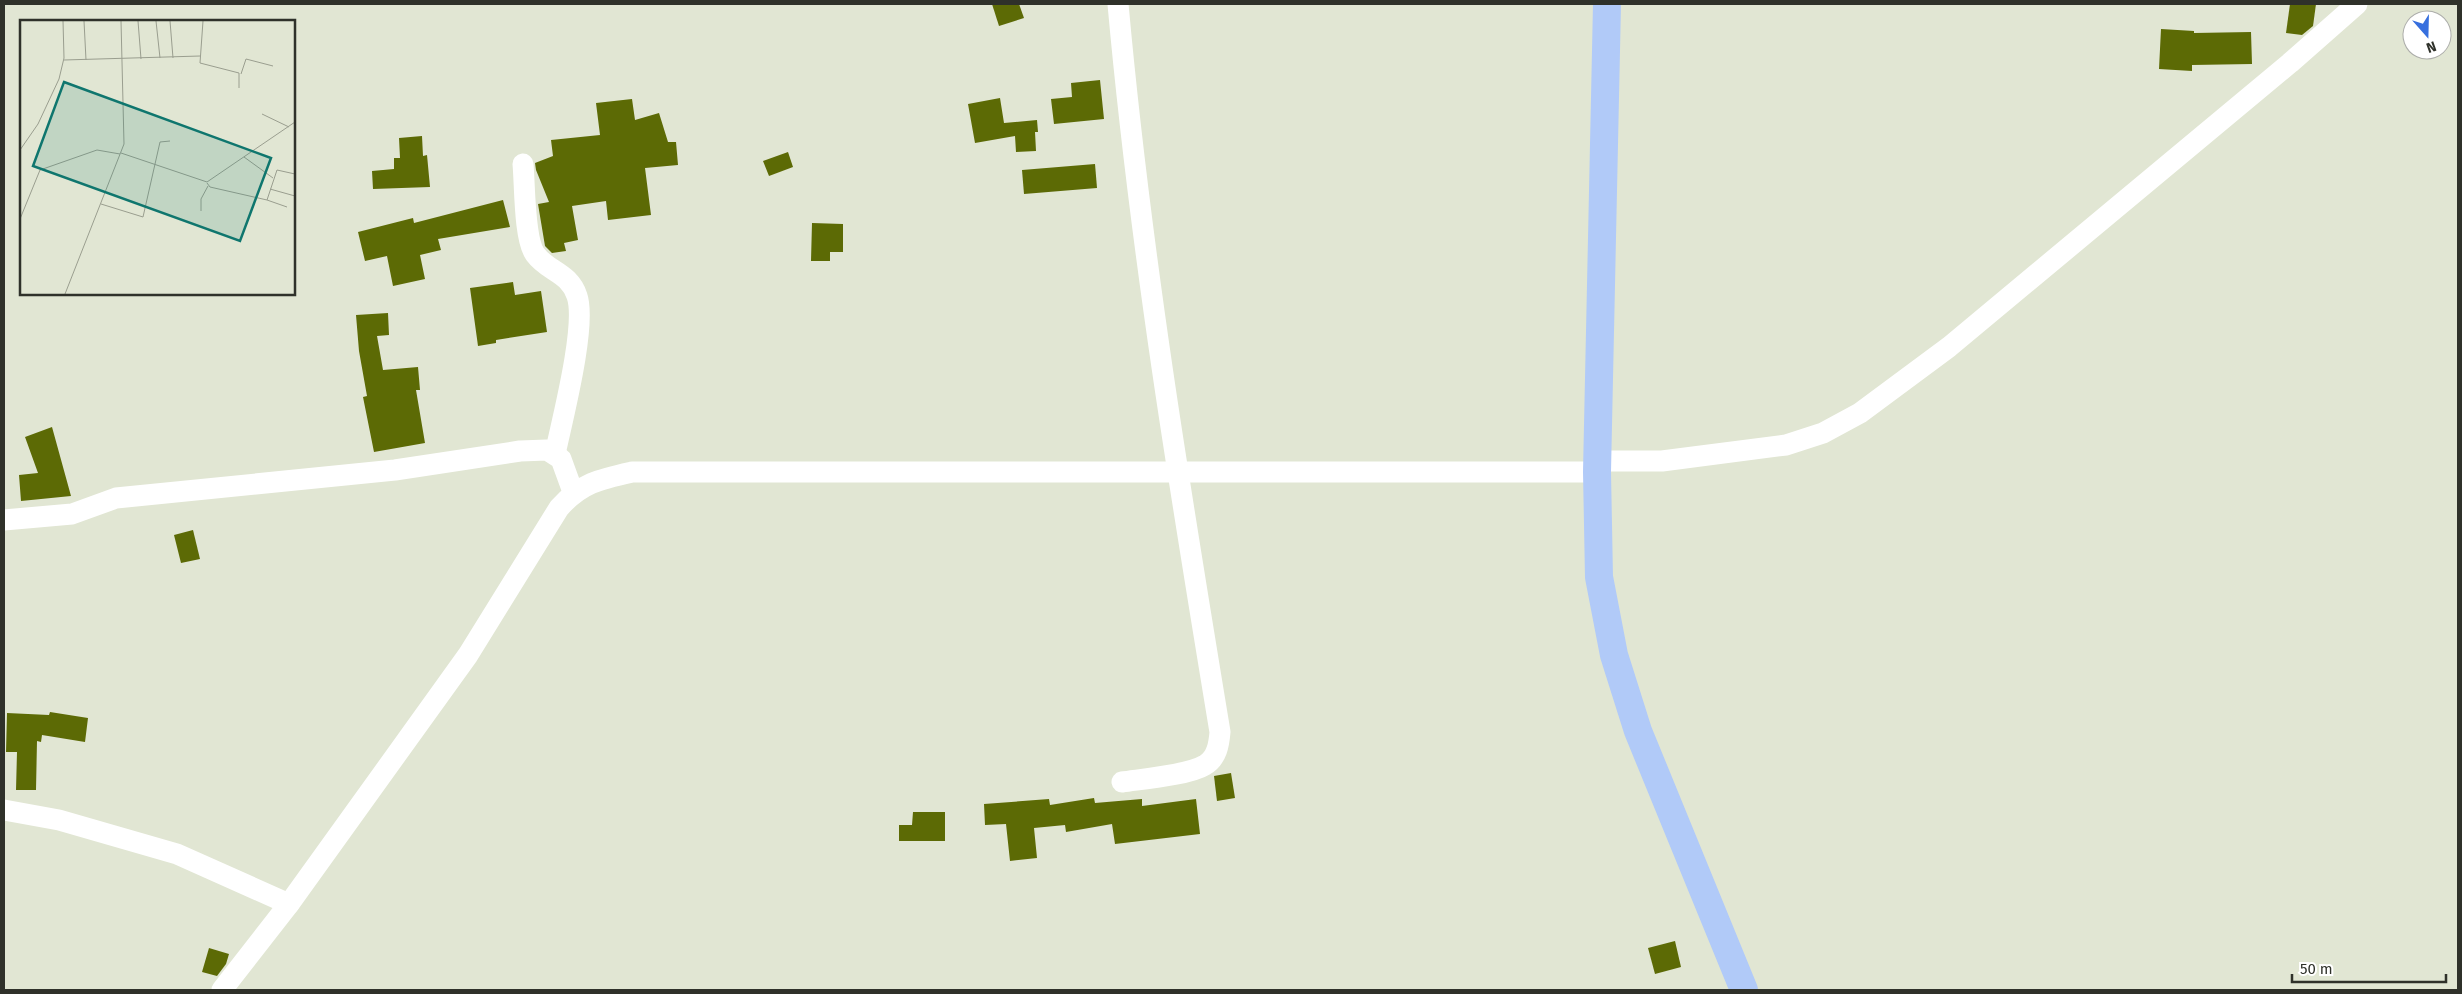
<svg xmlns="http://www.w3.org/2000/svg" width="2462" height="994" viewBox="0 0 2462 994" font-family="'Fira Sans',sans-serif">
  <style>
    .building { fill: #5c6a05 }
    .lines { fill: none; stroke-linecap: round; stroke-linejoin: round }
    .minor { stroke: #fff; stroke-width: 21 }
    .major { stroke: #b1caf8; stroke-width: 28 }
    .inset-road { fill: none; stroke: #9a9e8f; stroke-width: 1 }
    .view { fill: #0f766e; fill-opacity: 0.15; stroke: #0f766e; stroke-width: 2.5 }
    .inset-edge { fill: none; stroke: #2f312a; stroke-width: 2.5 }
  </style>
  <rect width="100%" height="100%" fill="#e1e6d3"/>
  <g class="building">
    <path d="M992,4H1019L1024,18L999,26Z"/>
    <path d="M2290,4H2316L2313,26L2302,35L2286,33Z"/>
    <path d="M2161,29L2194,31V33L2251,32L2252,64L2192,65V71L2159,69Z"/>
    <path d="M1100,80L1104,119L1054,124L1051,99L1072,97L1071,83Z"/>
    <path d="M1000,98L1004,123L1037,120L1038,132H1035L1036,151L1016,152L1015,136L975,143L968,104Z"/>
    <path d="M632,99L635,120L659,113L668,142H676L678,165L645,168L651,215L608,220L606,201L572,206L578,240L564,243L566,251L552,253L545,246L538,204L549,202L536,170L535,163L553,156L551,140L600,135L596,103Z"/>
    <path d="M422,136L423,156L427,155L430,187L373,189L372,171L394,169V158H400L399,138Z"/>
    <path d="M788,152L793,167L769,176L763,161Z"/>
    <path d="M1095,164L1097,188L1024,194L1022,170Z"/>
    <path d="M503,200L510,227L438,239L441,250L420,255L425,279L393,286L387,256L365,261L358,232L413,218L414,223Z"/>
    <path d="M812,223L843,224V252H830V261H811Z"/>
    <path d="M513,282L515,295L541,291L547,332L496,340V343L478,346L470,288Z"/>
    <path d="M388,313L389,335L377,336L383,370L418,367L420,390H416L425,443L374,452L363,397L367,396L359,351L356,315Z"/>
    <path d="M52,427L71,496L21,501L19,475L38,473L25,437Z"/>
    <path d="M193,530L200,559L181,563L174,535Z"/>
    <path d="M50,712L88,718L85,742L42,735L41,742L37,741L36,790H16L17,752H6L7,713L49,715Z"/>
    <path d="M1231,773L1235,798L1217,801L1214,776Z"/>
    <path d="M1094,798L1095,803L1142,799V806L1196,799L1200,834L1115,844L1112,824L1066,832L1065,825L1034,828L1037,858L1010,861L1006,824L985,825L984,804L1049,799L1050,805Z"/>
    <path d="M913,812H945V841H899V825H912Z"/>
    <path d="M1675,941L1681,967L1655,974L1648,948Z"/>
    <path d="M209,948L229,954L226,964L217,976L202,972Z"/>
  </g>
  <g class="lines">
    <g class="minor">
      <path d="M1118,4C1140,248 1180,490 1220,732C1219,744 1217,758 1205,765C1189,775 1142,779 1122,782"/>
      <path d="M523,164C525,185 524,239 535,254C548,272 569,272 577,296C587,325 562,421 555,454"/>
      <path d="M1597,461H1662L1786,445L1823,433L1860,413L1949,347L2290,63L2357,4"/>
      <path d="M4,520L72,514L116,498L395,470L520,451L547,450L561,459L573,492"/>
      <path d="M4,810L59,820L177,854L289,904"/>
      <path d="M222,990L289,904L468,655L559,508C581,483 600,479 632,472H1597"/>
    </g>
    <path class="major" d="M1607,4L1597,472L1599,577L1614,655L1638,731L1744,990"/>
  </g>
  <g transform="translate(20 20)">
    <rect width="275" height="275" fill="#e1e6d3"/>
    <path class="inset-road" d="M64,1L66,40M118,1L121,39M136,1L140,38M150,1L153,38M183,1L180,43L219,53V68M44,40L180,36M221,54L226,39L253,46M242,94L269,107M0,130L18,104L39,59L44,38L43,1M101,133L187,162L275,102M224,137L253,158M187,163L190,167L247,180L257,150L275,154M250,169L275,176M247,180L267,187M81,184L123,197L140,122L150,121M181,191V179L188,166M0,199L20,150L77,130L100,134M45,274L104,124L101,1"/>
    <path class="view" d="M44,62L251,138L220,221L13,146Z"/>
    <rect width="275" height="275" class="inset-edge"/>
  </g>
  <rect width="2462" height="994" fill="none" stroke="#2f312a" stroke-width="10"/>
  <g transform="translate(2427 35) rotate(160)"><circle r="24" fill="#ffffff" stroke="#acadaa"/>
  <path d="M0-4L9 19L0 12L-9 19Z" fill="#376fde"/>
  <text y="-8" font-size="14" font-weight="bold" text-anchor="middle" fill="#2f312a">N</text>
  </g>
  <path d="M2292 974v8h154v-8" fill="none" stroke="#2f312a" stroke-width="2.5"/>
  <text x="2300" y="974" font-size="15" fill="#2f312a" stroke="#ffffff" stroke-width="4" paint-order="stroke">50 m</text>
</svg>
